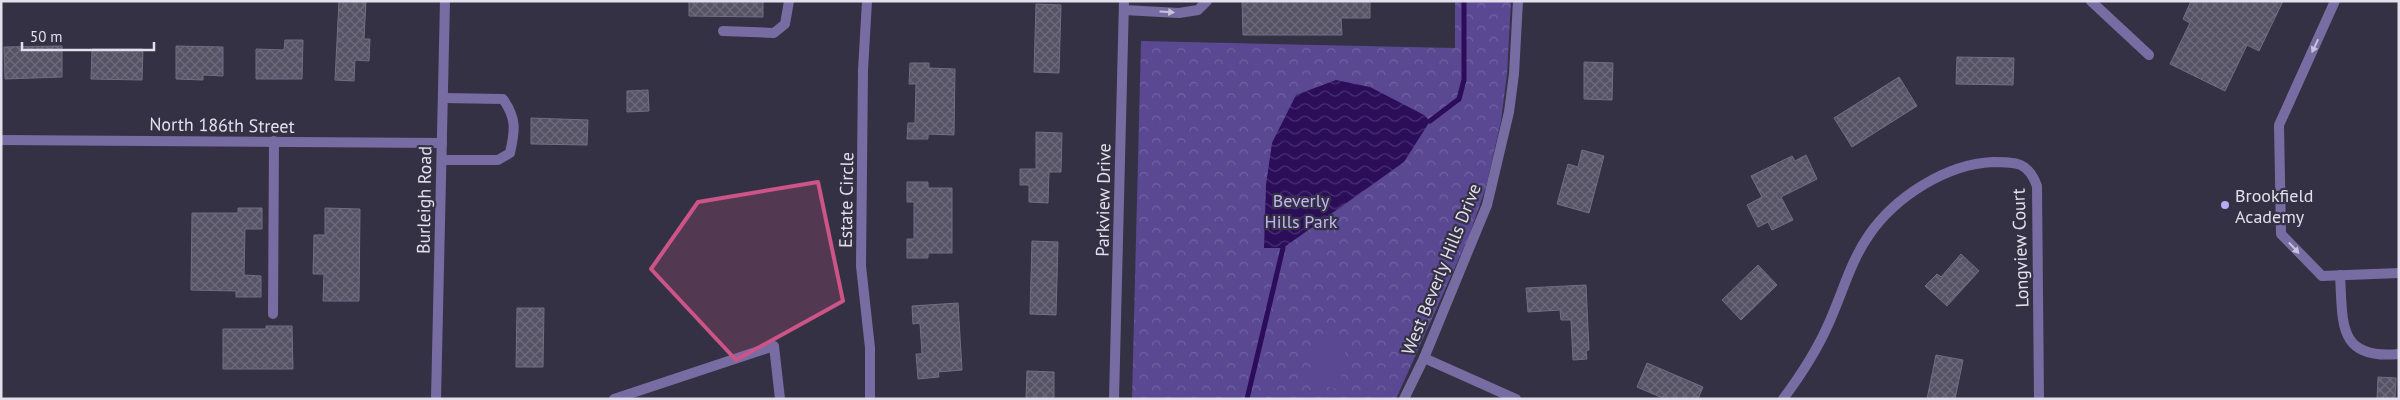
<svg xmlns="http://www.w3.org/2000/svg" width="2400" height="400" viewBox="0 0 2400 400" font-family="'PT Sans',sans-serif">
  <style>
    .park { fill: url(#park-crowns) }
    .garden { fill: #5b4892 }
    .water { fill: url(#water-waves) }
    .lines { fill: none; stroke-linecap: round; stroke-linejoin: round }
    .stream { stroke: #2b0d5a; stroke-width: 5 }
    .building { fill: url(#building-cross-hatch); stroke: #716d82 }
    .service { stroke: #786da3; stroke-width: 10 }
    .minor { stroke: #786da3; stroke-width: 10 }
    .tertiary { stroke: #786da3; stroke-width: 10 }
    .oneway { fill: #c8c3da }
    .marked { fill: #cc5486; fill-opacity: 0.2; stroke: #cc5486; stroke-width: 4; stroke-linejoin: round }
    .poi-dot { fill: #baaaf6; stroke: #353144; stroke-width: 2 }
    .labels { text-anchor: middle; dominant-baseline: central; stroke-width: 4.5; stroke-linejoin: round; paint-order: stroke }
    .street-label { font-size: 18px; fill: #e2e0ec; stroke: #353144 }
    .poi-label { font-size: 18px; fill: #e2e0ec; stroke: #353144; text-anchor: start }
    .park-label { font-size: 18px; fill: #c1b4f6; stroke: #353144 }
  </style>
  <defs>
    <pattern id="park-crowns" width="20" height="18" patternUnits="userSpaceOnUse" patternTransform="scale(1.25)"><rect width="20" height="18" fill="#5b4892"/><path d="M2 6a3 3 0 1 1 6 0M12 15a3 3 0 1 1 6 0" fill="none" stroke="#7262a1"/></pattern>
    <pattern id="water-waves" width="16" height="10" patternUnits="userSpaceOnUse" patternTransform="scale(1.25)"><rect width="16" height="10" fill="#2b0d5a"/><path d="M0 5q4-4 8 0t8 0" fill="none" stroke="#493072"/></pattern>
    <pattern id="building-cross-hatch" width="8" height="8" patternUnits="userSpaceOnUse" patternTransform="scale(1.25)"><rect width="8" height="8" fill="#565366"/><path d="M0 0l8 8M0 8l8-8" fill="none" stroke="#6e6b7c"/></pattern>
  </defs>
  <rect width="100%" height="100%" fill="#353144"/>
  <path class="park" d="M1455,1H1511L1507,74L1501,121L1486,187L1469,236L1396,399H1132L1141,41L1455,48Z"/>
  <path class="garden" d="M1317,336L1347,341L1339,389L1308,383Z"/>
  <path class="water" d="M1336,80L1370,87L1424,115L1430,121L1404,162L1283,248H1264L1266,185L1272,143L1296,95Z"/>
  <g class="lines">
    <g class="stream">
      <path d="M1430,121L1459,99L1464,80V1"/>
      <path d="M1247,399L1283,248"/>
    </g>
  </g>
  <g class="building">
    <path d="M339,1H366L364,39H370L369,61L355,60L354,81L335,80Z"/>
    <path d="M689,1H763V17L689,16Z"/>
    <path d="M1242,1H1370V18H1341L1342,35H1243Z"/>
    <path d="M2191,1H2283L2259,51L2247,45L2225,91L2170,64L2190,23L2183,19Z"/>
    <path d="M1036,4L1061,5L1059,73L1034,72Z"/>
    <path d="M285,40H303L302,79H256V49L284,50Z"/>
    <path d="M62,46V77L5,79L4,47Z"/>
    <path d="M176,46L223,47V76L203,75V80L176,79Z"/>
    <path d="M92,49H143L142,80L91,79Z"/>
    <path d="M1957,57L2014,58L2013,85L1956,84Z"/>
    <path d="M1584,62L1613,63L1612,100L1584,99Z"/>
    <path d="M910,63H929V68L955,69L954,135L928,134V139H907L908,123H915L916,84H909Z"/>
    <path d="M1899,77L1917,106L1852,147L1834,118Z"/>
    <path d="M648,90L649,111L627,112V91Z"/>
    <path d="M531,118L588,120L587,145L531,144Z"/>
    <path d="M1036,132L1062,133L1061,172H1049L1048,203L1029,202V185H1020V169H1036Z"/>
    <path d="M1582,150L1604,156L1589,213L1557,204L1568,164L1578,167Z"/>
    <path d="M1806,155L1817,179L1781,197L1793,220L1772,230L1768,222L1758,227L1747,205L1762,197L1751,176L1792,156L1795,161Z"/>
    <path d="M907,182H928V188H952V253H928V258H907V239H914V202H907Z"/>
    <path d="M238,208H262V229H245L244,275L261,276V297H236V291L191,290L192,213H238Z"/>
    <path d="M325,208L360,209L359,301H323L324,274H313L314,235H325Z"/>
    <path d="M1032,241L1058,242L1056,315L1030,314Z"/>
    <path d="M1961,254L1979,271L1947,306L1925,286L1937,274L1941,277Z"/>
    <path d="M1758,265L1777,285L1741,320L1722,300Z"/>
    <path d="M1586,285L1589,350L1586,351L1587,359L1573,360L1571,320H1561L1560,310L1528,312L1526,288Z"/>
    <path d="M958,303L962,370L938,372L939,377L918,379L916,354H922L920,323L913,324L912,306Z"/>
    <path d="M517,308H544L543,367H516Z"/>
    <path d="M266,326H292L293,369H223V329H266Z"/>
    <path d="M1936,355L1963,360L1955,399H1927Z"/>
    <path d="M1647,363L1703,387L1698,399H1665L1637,387Z"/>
    <path d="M1027,371L1054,372V399H1026Z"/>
    <path d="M2378,377L2396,378L2395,399H2377Z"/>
  </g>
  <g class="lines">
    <g class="service">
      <path d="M2091,1L2149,55"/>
      <path d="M2335,1L2279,125L2281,234L2322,276L2399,273"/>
      <path d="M1124,10L1179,13L1198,10L1207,1"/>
      <path d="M723,31L774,33L785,24L789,1"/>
      <path d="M442,160H498L510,153C515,130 517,119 503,99L443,98"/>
      <path d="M2340,275C2343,323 2337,360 2399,354"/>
      <path d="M273,314L274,141"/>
      <path d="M614,399L774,346L780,399"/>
    </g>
    <g class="minor">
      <path d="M867,1L863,70L861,266L870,348V399"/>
      <path d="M1,140L442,143"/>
      <path d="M1424,358L1516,399"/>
      <path d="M1114,399L1124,1"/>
      <path d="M1404,399L1424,358L1487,205L1509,112L1514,74L1518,1"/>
      <path d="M1783,399C1801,375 1816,352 1828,325C1842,295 1850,262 1869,235C1895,197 1946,164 1993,162C2017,162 2028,162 2037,186L2039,399"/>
    </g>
    <path class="tertiary" d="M436,399L445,1"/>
  </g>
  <defs><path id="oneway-solid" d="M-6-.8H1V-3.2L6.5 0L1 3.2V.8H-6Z" transform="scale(1.25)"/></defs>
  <g class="oneway">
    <use href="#oneway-solid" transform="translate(1167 12) rotate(3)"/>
    <use href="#oneway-solid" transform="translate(2315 46) rotate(115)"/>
    <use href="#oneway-solid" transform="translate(2294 248) rotate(47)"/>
  </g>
  <path class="marked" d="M818,182L843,301L736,360L651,269L698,202Z"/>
  <circle class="poi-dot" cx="2225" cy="205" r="5"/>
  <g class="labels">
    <g class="street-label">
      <text transform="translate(222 125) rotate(1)">North 186th Street</text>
      <text transform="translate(424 200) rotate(-89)">Burleigh Road</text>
      <text transform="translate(846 200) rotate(-89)">Estate Circle</text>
      <text transform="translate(1103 200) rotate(-89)">Parkview Drive</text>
      <text transform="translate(2020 248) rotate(-92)">Longview Court</text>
      <text transform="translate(1441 269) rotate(-68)">West Beverly Hills Drive</text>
    </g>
    <g class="poi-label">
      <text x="2235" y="195">Brookfield<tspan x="2235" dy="21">Academy</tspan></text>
    </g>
    <g class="park-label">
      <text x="1301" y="200">Beverly<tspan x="1301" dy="21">Hills Park</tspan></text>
    </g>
  </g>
  <rect width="2400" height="400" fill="none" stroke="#e2e0ec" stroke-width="5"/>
  <path d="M22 42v8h132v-8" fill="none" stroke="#e2e0ec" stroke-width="2.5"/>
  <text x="30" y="42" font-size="15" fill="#e2e0ec" stroke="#353144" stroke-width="4" paint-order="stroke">50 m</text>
</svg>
